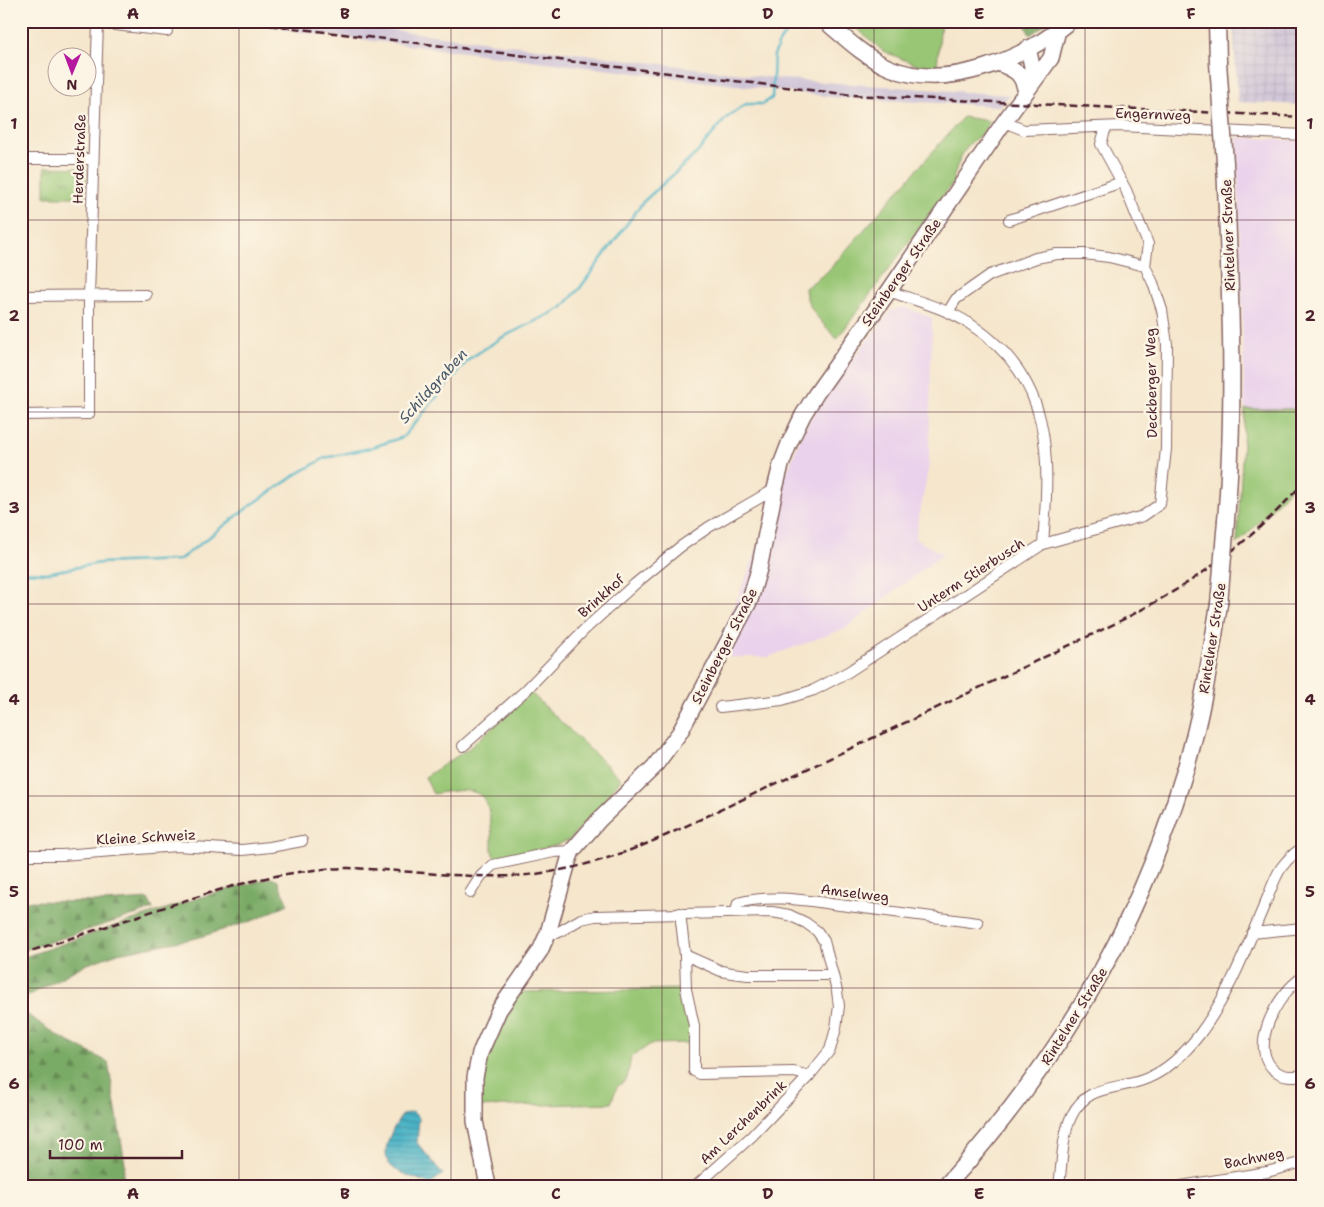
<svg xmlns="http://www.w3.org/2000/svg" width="1324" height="1207" viewBox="0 0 1324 1207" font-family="'Shantell Sans',sans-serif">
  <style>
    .built { fill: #ead1ec }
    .industrial { fill: url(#industrial-grid) }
    .railway { fill: #cabfd6 }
    .green { fill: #98c675; stroke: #717250 }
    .forest { fill: url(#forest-firs); stroke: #626548 }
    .park { fill: url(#park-tufts); stroke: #717250 }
    .water { fill: url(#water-rules); stroke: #4a6978 }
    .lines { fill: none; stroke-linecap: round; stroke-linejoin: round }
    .stream { stroke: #49b3c6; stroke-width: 2.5 }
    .street-casing { stroke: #866563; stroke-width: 12 }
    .secondary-casing { stroke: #866563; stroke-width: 18 }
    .primary-casing { stroke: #866563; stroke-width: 19 }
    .street { stroke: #fff; stroke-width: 10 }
    .secondary { stroke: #fff; stroke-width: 15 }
    .primary { stroke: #fff; stroke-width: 16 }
    .rail { stroke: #4a1f2b; stroke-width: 2.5; stroke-dasharray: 8 4; stroke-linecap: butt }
    .primary-bridge-casing { stroke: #866563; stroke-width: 19; stroke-linecap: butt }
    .primary-bridge { stroke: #fff; stroke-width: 16 }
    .grid { fill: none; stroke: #4a1f2b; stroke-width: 1; stroke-opacity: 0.55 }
    .labels { text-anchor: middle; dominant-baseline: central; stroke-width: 5; stroke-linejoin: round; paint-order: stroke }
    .street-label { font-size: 14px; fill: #4a1f2b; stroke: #fcf5e5 }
    .water-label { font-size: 15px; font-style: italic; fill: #4a5a69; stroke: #fcf5e5 }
    .neatline { fill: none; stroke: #4a1f2b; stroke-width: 2 }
    .grid-label { font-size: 16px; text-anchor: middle; font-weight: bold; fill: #4a1f2b }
  </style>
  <defs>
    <pattern id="industrial-grid" width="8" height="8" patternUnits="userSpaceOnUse" patternTransform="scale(1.25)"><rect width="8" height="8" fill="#cabfd6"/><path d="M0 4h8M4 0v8" fill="none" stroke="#afa4b8"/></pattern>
    <pattern id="forest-firs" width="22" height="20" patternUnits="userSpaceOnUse" patternTransform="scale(1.25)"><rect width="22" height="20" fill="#7aab66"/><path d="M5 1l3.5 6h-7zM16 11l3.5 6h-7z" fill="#668b54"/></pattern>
    <pattern id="park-tufts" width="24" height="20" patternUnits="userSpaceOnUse" patternTransform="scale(1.25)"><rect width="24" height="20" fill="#98c675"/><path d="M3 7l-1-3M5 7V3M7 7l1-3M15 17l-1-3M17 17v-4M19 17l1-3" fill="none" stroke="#7ea060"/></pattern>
    <pattern id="water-rules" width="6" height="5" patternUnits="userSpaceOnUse" patternTransform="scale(1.25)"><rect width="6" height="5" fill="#49b3c6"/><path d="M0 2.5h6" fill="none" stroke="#3f91a1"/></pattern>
  </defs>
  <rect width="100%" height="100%" fill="#fcf5e5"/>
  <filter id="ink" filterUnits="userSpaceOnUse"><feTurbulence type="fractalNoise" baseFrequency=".02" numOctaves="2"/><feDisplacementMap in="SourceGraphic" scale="10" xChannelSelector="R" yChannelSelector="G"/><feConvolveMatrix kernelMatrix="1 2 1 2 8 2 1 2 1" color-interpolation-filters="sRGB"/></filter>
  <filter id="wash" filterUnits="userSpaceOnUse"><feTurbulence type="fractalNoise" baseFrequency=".0096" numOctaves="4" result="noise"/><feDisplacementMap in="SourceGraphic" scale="20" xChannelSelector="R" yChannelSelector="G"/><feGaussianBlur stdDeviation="1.12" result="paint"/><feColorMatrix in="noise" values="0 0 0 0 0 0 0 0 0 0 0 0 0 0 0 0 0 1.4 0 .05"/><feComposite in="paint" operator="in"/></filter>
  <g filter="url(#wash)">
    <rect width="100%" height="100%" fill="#f5e6cc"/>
    <g class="built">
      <path d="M1237,137L1303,141V409H1245Z"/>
      <path d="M904,307L932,318L929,465L915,539L943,554L846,628L768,657H713L746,577L803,432L826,392L891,311Z"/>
    </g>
    <path class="industrial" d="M1233,21H1303V105L1238,102Z"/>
    <path class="railway" d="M286,21H322L782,79L1009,95L1001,106L841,98L284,30Z"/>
    <g class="green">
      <path d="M848,21H941L937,67L917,65L883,51Z"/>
      <path d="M963,117L989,121C982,140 977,134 967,147C959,158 955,171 952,184L837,339C824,324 806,309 805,288L827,272Z"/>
      <path d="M1245,409H1303V474L1264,517L1237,544Z"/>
      <path d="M531,693L621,779L594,813L569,840L554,846L497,859C491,855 492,849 492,842C490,791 483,785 433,794L425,777L468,749Z"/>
      <path d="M686,989L694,1043L651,1044L631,1057L627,1079L617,1087L611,1103L474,1107L482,1067L502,1018L519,992Z"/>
    </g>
    <g class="forest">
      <path d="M1023,21H1050L1030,35Z"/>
      <path d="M269,878L277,879L288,904L257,919L197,938L118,953L82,966L21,1000V958L198,898Z"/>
      <path d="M148,899L153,909L21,951V901L105,902Z"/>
      <path d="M21,1010L58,1036L108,1062L125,1164L121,1186H21Z"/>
    </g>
    <path class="park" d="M45,167L87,168L85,197H45Z"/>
    <path class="water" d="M413,1112L419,1118L417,1143L443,1174L430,1184C419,1179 403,1175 393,1168C376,1154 394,1126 403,1114Z"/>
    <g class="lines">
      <path class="stream" d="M21,572L46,573L100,563L179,560L250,506L297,474L325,458L370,448L403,437L469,359L501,338L562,308L580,288L643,202L697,153L726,118L746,104H763L772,98L774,55L778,45L793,21"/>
    </g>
  </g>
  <g filter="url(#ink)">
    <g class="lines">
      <g class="street-casing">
        <g id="street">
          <path d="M81,21L167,31"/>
          <path d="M1004,122L1024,130L1120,126L1303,135"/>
          <path d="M1106,127L1101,144L1126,190L1148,244L1145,266"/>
          <path d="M21,159H93"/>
          <path d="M1009,220L1122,182"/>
          <path d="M21,296L146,295"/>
          <path d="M948,312L956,299L990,275L1036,258L1057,254H1084L1109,257L1145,266L1153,283L1162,310L1167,344L1166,449L1160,504L1143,516L1043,544"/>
          <path d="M21,415L89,414V296L98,23"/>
          <path d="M720,707L782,700L814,690L848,672L1043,544C1050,455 1054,379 970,324C946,308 916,301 889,291"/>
          <path d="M463,746L526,690L584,630L635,584L680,547L709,527L775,489"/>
          <path d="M21,855H62L177,846L242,850L270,847L302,841"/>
          <path d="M470,893L481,876L493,865L554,852L572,851"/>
          <path d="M736,912L738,903C773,893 813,902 848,906C892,912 935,917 978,923"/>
          <path d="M680,913L685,955L686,989L694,1026V1071L700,1074L794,1072L809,1076"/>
          <path d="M548,933H557L581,919L595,916L772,912L789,915L806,923L817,931L824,941L837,991L839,1006L836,1028L830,1050L809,1076L752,1136L696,1186"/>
          <path d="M1252,933L1303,928"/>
          <path d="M685,955L721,971L732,973L748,975H833"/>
          <path d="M1303,977C1278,992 1245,1051 1277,1072C1285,1077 1293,1077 1303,1075"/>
          <path d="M1059,1186C1062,1165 1062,1134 1072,1115C1089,1082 1119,1091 1148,1078C1169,1069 1185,1053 1199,1035C1212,1018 1223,998 1232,980C1245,954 1255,926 1267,899C1271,889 1275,877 1281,868C1287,860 1294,852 1303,848"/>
          <path d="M1181,1186L1267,1172L1303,1162"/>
        </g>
      </g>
      <g class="secondary-casing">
        <g id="secondary">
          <path d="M825,21C845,38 866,58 890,68C948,92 1025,58 1070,21"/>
          <path d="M1028,48L1032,66L1030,86"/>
          <path d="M998,63C1016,70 1022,73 1026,92"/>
          <path d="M488,1186L475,1121V1077L480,1053L499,1010L540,951L548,933L569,859L572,851L599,820L654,767L680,732L750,600L759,569L775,489L781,465L789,444L803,415L816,394L889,291L1004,122L1051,58L1058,30"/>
        </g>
      </g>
      <g class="primary-casing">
        <g id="primary">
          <path d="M1217,21L1218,62"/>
          <path d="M1225,163C1230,282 1236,402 1226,520"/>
          <path d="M946,1186C1058,1062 1135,935 1184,774C1201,719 1210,661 1219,604"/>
        </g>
      </g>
      <use href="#street" class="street"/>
      <use href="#secondary" class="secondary"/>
      <use href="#primary" class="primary"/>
      <g class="rail">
        <path d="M234,21L852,95L1303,117"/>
        <path d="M21,954C66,940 111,925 156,910C220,889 280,869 349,868C403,870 459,878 513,876C567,873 618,857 667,835L1106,628C1185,589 1244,550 1303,483"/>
      </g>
      <g class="primary-bridge-casing">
        <g id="primary-bridge">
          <path d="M1218,62L1225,163"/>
          <path d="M1219,604L1226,520"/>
        </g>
      </g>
      <use href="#primary-bridge" class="primary-bridge"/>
    </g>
  </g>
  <path class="grid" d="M239,21V1186M451,21V1186M662,21V1186M874,21V1186M1085,21V1186M21,220H1303M21,412H1303M21,604H1303M21,796H1303M21,988H1303"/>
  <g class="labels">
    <g class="street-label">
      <text transform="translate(1153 114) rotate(2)">Engernweg</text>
      <text transform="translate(79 159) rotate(-88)">Herderstraße</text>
      <text transform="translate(1228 235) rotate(-92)">Rintelner Straße</text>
      <text transform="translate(901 272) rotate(-55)">Steinberger Straße</text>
      <text transform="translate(1151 383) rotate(-91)">Deckberger Weg</text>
      <text transform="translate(971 575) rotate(-33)">Unterm Stierbusch</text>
      <text transform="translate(601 596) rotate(-42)">Brinkhof</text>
      <text transform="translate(1212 638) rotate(-81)">Rintelner Straße</text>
      <text transform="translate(724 646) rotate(-63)">Steinberger Straße</text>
      <text transform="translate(146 837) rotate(-3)">Kleine Schweiz</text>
      <text transform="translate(855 893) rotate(7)">Amselweg</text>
      <text transform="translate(1074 1016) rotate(-58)">Rintelner Straße</text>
      <text transform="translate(743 1122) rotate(-44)">Am Lerchenbrink</text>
      <text transform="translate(1254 1158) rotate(-11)">Bachweg</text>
    </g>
    <g class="water-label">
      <text transform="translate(433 386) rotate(-48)">Schildgraben</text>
    </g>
  </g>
  <rect width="1324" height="1207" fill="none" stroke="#fcf5e5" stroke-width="55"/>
  <g transform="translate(72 72) rotate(181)"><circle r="24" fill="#fcf5e5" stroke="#b59f9b"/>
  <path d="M0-4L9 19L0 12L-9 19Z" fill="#b5179e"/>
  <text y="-8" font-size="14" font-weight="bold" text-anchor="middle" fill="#4a1f2b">N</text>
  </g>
  <path d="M50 1150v8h132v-8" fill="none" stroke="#4a1f2b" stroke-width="2.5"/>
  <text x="58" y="1150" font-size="15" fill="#4a1f2b" stroke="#fcf5e5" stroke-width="4" paint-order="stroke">100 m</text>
  <rect x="28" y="28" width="1268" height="1152" class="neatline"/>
  <g class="grid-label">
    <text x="133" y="19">A</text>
    <text x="345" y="19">B</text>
    <text x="556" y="19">C</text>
    <text x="768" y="19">D</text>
    <text x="979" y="19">E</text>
    <text x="1191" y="19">F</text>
    <text x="14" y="129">1</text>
    <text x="1310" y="129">1</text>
    <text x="14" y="321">2</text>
    <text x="1310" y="321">2</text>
    <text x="14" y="513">3</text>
    <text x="1310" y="513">3</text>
    <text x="14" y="705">4</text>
    <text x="1310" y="705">4</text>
    <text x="14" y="897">5</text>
    <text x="1310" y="897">5</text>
    <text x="14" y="1089">6</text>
    <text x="1310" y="1089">6</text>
    <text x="133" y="1199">A</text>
    <text x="345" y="1199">B</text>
    <text x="556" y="1199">C</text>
    <text x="768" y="1199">D</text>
    <text x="979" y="1199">E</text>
    <text x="1191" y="1199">F</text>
  </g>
</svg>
